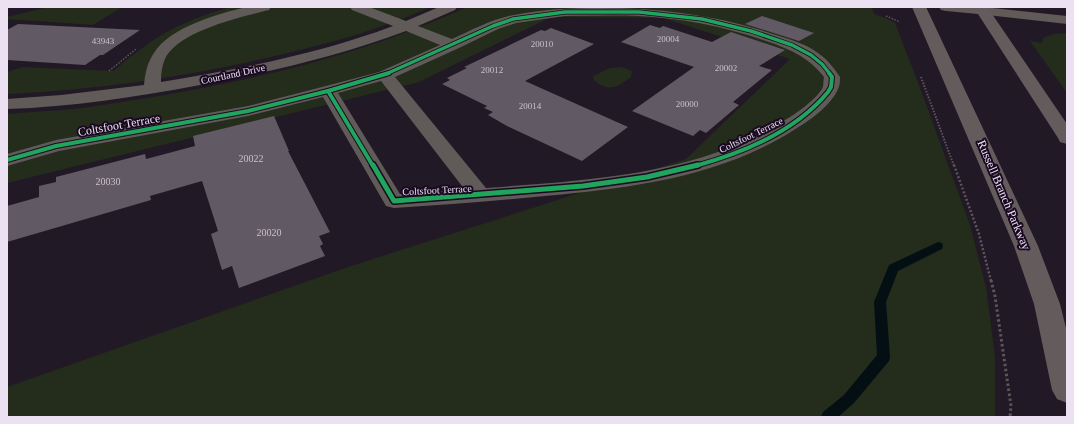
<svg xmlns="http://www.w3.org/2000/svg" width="1074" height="424" viewBox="0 0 1074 424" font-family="Georgia,serif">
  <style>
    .green { fill: #242c1c }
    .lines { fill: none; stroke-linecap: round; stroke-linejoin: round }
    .stream { fill: #040f13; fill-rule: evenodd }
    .building { fill: #615a65 }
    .path-far3 { stroke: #5c5559; stroke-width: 1.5; stroke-dasharray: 1.5 1.5; stroke-linecap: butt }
    .path-far2 { stroke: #5c5559; stroke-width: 2; stroke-dasharray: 1.5 1.5; stroke-linecap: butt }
    .path-far1 { stroke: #5c5559; stroke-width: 2.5; stroke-dasharray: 2 2; stroke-linecap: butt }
    .path { stroke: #5c5559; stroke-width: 3; stroke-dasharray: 2.5 2.5; stroke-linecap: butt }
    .street { fill: #605a58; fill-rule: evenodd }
    .secondary { fill: #635b5c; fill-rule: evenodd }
    .cycleway-far2-casing { stroke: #1a0a21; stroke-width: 5 }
    .cycleway-far1-casing { stroke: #1a0a21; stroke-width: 6 }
    .cycleway-casing { stroke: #1a0a21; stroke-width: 8 }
    .cycleway-far2 { stroke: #20a55d; stroke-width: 3.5 }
    .cycleway-far1 { stroke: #20a55d; stroke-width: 4 }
    .cycleway { stroke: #20a55d; stroke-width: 5 }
    .labels { text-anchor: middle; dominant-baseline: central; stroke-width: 4; stroke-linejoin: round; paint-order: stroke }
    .far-number-label { font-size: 9px; fill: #c9bfcf }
    .far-street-label { font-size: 10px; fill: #ece1f2; stroke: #1a0a21 }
    .number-label { font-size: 10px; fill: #c9bfcf }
    .street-label { font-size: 12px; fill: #ece1f2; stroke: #1a0a21 }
  </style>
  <rect width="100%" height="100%" fill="#211925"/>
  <g class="green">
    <path d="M48,7H122L93,25L7,19V17Z"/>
    <path d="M230,7H430C380,30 324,45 271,57C185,77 96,90 7,94V72L22,67L114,71C152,37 181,21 230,7Z"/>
    <path d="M467,7H864L872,8L874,14L886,18L895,23L922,93L970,225L986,287L995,357V417H7V387L351,266L686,159L790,59L663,18L551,17L419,82L7,183V114C41,111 76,110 109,104C231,86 354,59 467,7Z"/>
    <path d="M1067,33V93L1030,41L1042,43L1043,38L1053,34Z"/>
    <path d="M621,67L632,71L631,77C618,87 608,93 594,80L593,76L610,68Z"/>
  </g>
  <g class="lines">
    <path class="stream" d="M938,242L942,243L943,246L942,249L898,271L886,302L890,357L889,361L854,403L838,417H821L823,412L844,395L877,355L874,302L889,265Z"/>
  </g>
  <g class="building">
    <path d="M762,16L814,33L799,41L745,24Z"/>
    <path d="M18,24L140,30L103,55H100L85,65L7,60V30Z"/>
    <path d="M650,25L660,28L663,26L712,42L731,32L785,50L759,66L772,70L733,102L739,105L706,133L700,130L693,136L632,111L694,67L621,42Z"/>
    <path d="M551,28L594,44L525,81L628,127L582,161L507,126L488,115L493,112L484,108L487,106L442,84L450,80L447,78L467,68L464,67L541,30L545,31Z"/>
    <path d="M274,116L289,151H288L330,232L319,236L323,244L320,246L325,256L239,288L232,266L222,270L211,234L218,231L202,181L150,196L151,200L7,242V206L39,197V186L56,182V177L145,154L146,159L195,146L193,136Z"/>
  </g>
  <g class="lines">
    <g class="path-far3">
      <path d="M886,16L900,22"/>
      <path d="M109,71L136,49"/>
    </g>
    <path class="path-far2" d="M921,77L954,166"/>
    <path class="path-far1" d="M954,165L979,234L991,281"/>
    <path class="path" d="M991,280L995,296L1011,406L1010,417"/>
    <g class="street">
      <path d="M246,7H271L269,10C240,17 184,30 167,55C162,63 161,74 161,82C240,69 318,54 393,26L352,10L350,7H369L406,21L439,7H457L455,10L418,26L452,39C472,30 492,19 514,15C543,9 572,8 601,8C660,8 717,15 773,34C788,39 805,43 818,53C827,59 834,68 840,77C840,81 840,85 838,89C831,105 812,119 797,128C722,177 632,188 545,196C495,201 445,205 394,208L386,206L323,97L248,116L59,151L7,166V154L56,140L248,106L322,87L379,72L440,45L406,31C339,56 270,72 200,85C136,97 72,107 7,109V99L61,95L144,85C145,74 147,63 154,53C170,27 218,14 246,7ZM565,16C589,16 614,15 638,16C680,18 723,26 763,40C787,48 808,56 824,77C823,81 824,86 822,89C815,100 796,114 785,120C695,176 589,180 486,188L395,77L459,48L498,29L516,23ZM381,81L465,190L400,194L338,93Z"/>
      <path d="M983,7L1067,16V24L978,14L976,11L978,8Z"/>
    </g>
    <g class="secondary">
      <path d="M912,7H926L1038,246L1060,304L1067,332V403L1057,399L1052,390L1034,304L1014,246Z"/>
      <path d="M939,7L988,8L1067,124V144L1060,142L1058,138L978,14L946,11L941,10Z"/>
    </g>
    <g class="cycleway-far2-casing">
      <path id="cycleway-far2" d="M386,74L493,26L513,19L565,12H639L702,19L751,31L792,45L811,55L822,64L830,74"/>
    </g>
    <g class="cycleway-far1-casing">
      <g id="cycleway-far1">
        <path d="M328,91L373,166"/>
        <path d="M328,91L389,73"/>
        <path d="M7,160L56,146L248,111L328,91"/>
        <path d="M695,166C743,153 795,132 828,92L831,87L832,77L829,73"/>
      </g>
    </g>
    <g class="cycleway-casing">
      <path id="cycleway" d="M373,165L394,201L583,186L647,177L698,165"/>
    </g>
    <use href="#cycleway-far2" class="cycleway-far2"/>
    <use href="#cycleway-far1" class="cycleway-far1"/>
    <use href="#cycleway" class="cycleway"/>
  </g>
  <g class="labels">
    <g class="far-number-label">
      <text x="668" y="39">20004</text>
      <text x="103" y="41">43943</text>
      <text x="542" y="44">20010</text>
      <text x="726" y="68">20002</text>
      <text x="492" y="70">20012</text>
      <text x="687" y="104">20000</text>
      <text x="530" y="106">20014</text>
    </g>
    <g class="far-street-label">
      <text transform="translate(233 74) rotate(-12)">Courtland Drive</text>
      <text transform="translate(751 135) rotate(-26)">Coltsfoot Terrace</text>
      <text transform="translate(437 190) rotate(-3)">Coltsfoot Terrace</text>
    </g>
    <g class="number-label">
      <text x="251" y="158">20022</text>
      <text x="108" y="181">20030</text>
      <text x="269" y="232">20020</text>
    </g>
    <g class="street-label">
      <text transform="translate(119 125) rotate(-10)">Coltsfoot Terrace</text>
      <text transform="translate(1004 195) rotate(67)">Russell Branch Parkway</text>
    </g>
  </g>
  <rect width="1074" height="424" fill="none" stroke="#ece1f2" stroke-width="16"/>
</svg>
